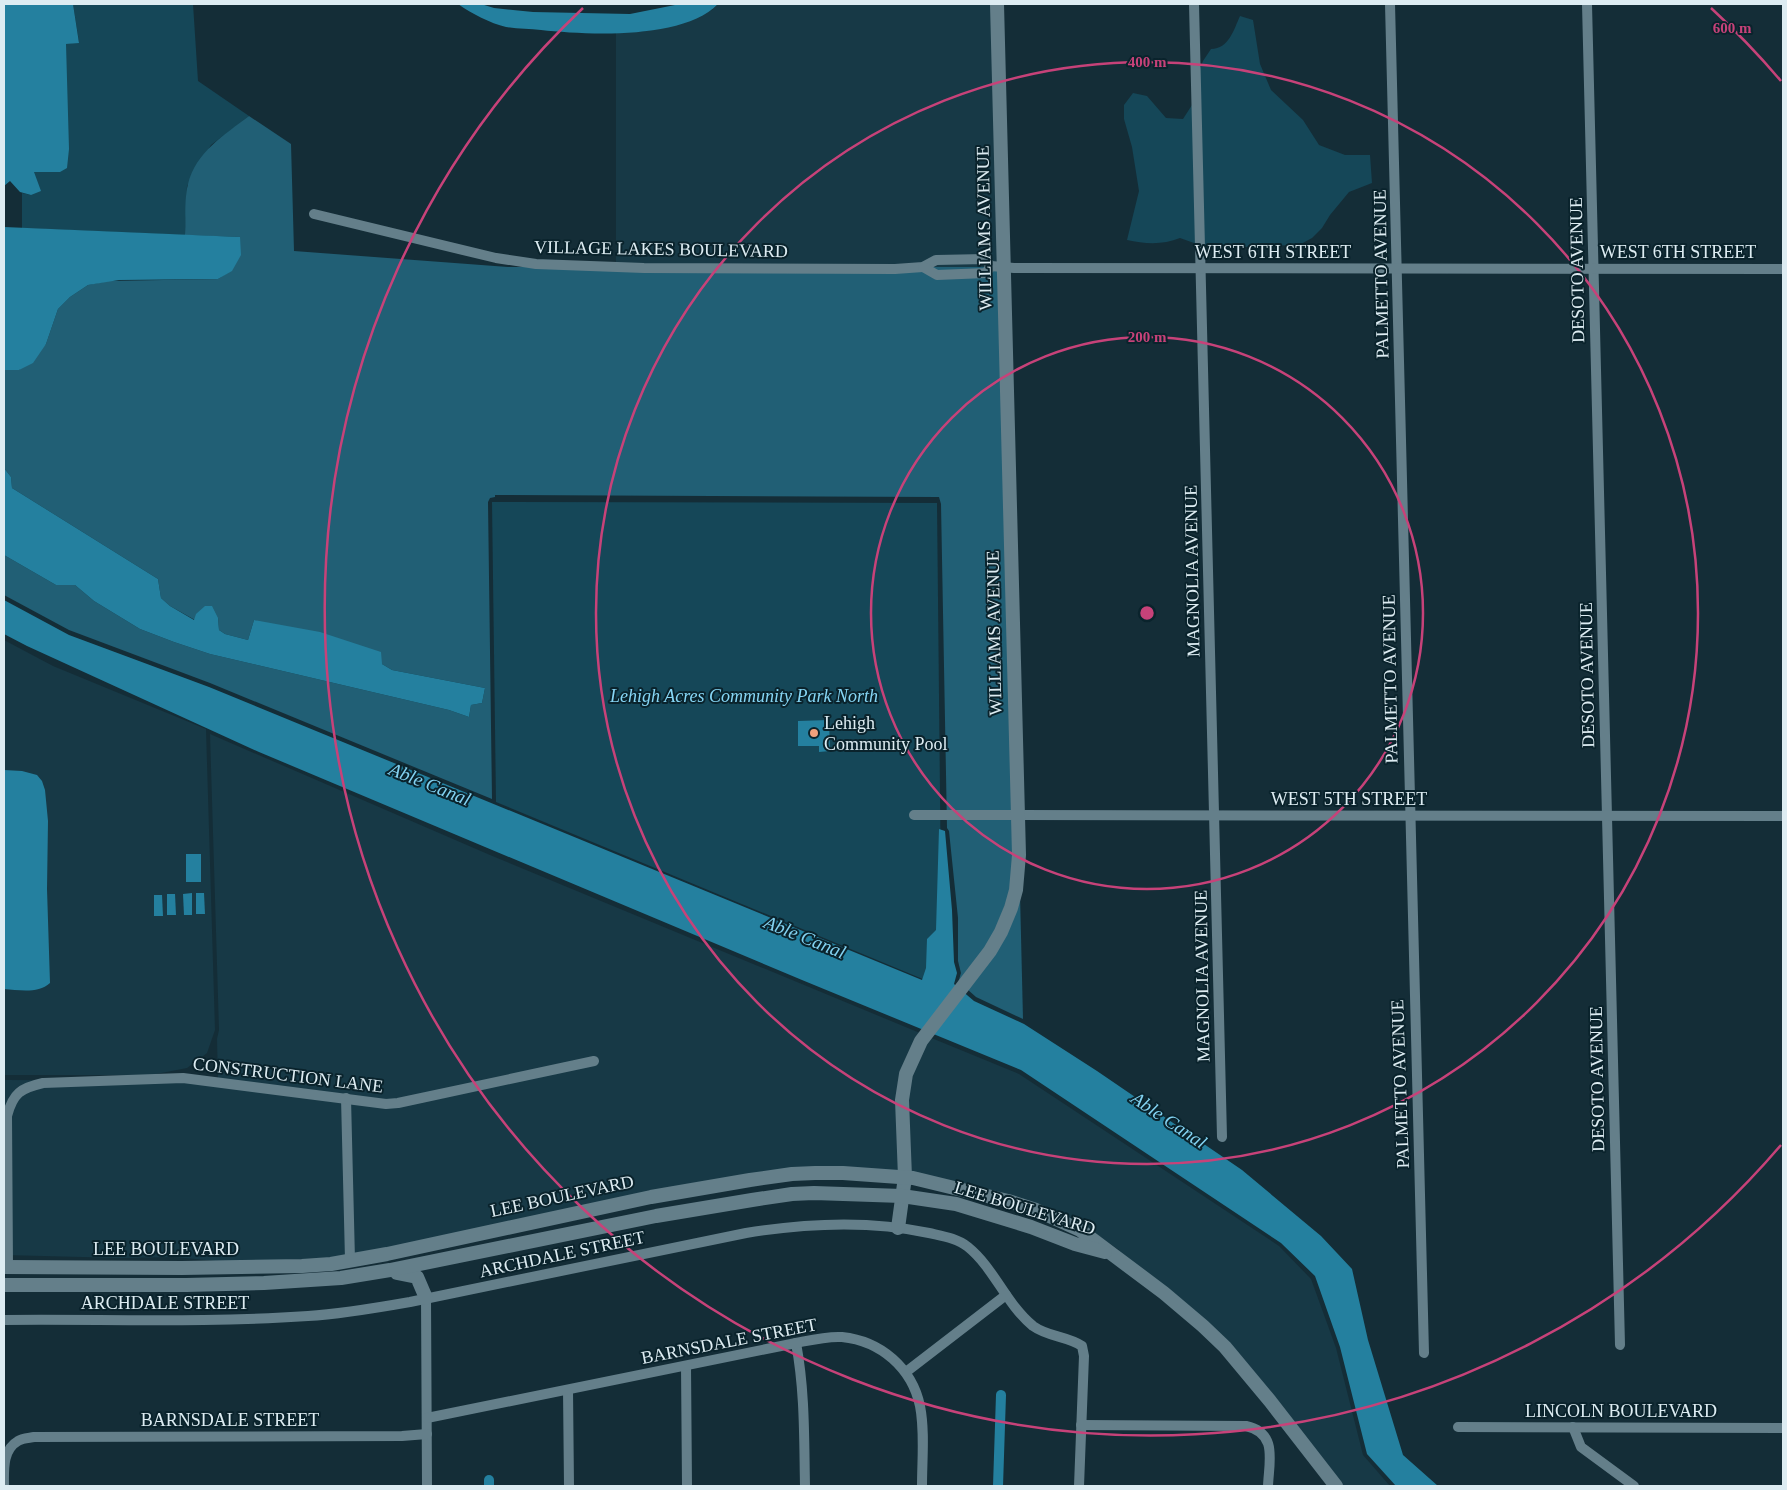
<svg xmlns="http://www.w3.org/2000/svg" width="1787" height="1490" viewBox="0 0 1787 1490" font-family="Georgia,serif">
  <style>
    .built { fill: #173946 }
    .green { fill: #154758 }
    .forest { fill: #215f75 }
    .water { fill: #24809f }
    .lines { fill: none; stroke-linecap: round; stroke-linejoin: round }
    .canal { stroke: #24809f; stroke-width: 10 }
    .street { stroke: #647f8a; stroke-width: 10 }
    .secondary { stroke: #647f8a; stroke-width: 14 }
    .ring { fill: none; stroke: #c74279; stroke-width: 2.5 }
    .poi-dot { fill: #f1a17c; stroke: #0a232c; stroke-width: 2 }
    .labels { text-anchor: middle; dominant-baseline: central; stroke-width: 4; stroke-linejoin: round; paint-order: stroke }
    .street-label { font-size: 18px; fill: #ddecf2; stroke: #0a232c }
    .park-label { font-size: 18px; font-style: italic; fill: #86d6f5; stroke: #0a232c }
    .poi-label { font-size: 18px; fill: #ddecf2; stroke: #0a232c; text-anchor: start }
    .water-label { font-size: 19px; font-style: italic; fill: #82d2f1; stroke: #0a232c }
    .centre { fill: #c74279; stroke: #0a232c; stroke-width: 2.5 }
    .ring-label { font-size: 15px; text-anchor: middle; font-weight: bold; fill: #c74279; stroke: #0a232c; stroke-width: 4; stroke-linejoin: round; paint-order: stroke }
  </style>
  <rect width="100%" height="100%" fill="#142d37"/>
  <g class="built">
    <path d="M718,4H993L999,267H616V32H642L712,10Z"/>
    <path d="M4,640L53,666L206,729L215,1030L207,1053L187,1068L151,1075H4Z"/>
    <path d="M210,734L490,855L920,1033L917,1037L900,1171L843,1168L330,1258L226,1262L175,1257L121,1258L4,1255V1080L218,1081L217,1039L219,1030Z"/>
    <path d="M929,1037L1019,1074L1279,1246L1311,1279L1336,1348L1363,1455L1390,1486H1343L1276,1398L1119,1252V1250L1082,1225L909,1172L907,1101L910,1076Z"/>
  </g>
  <g class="green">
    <path d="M73,4H193L198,81L249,116L211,145L187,186L185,235L22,228V193L31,195L34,172L66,61V44L79,42Z"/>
    <path d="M1240,16L1253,20L1260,64L1271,90L1303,120L1319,145L1345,155H1370L1372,183L1349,192L1330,215L1322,228L1312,238L1299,245L1253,246L1222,250L1208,248L1180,238C1163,245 1145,244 1127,240L1139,191L1132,147L1124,119V105L1133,93L1147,96L1166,118L1183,119L1192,105L1198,74L1203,61L1211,49C1229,49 1234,29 1240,16Z"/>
    <path d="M492,502L937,503L942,987L496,802Z"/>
  </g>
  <g class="forest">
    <path d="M249,116L291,144L294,251L508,267H999L1014,855L1010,893L991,940L958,983L961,973L958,961V918L949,831L947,828L941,504L939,497L495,495V497L490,498L488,502L492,799L210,683L69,630L4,595V555L56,585H75L94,601L140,629L174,642L210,654L449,710L469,717L471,705L482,703L485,688L392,670L382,664L254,620L248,640L225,634L219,630L218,618L195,620L170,606L161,598L158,579L12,488L11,477L4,468V370H19L46,344L58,309L70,297L88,285L108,281L218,279L232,270L240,237L185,235C186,219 184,200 188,184C196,152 224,135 249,116Z"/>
    <path d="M1020,894L1023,1019L976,997L967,989Z"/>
  </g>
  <g class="water">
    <path d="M4,4H73L79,43L66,44L69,149L67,168L60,172H34L41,191L31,195L20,192L10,181L4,186Z"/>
    <path d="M458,4H481L494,8L533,12L630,14L680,4H718C683,40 588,35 541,30C530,29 517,29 506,27C490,23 472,14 458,4Z"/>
    <path d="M4,227L240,237L241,255L232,271L218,279L119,280L88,285L70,297L58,309L46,344L33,363L19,370H4Z"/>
    <path d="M4,468L11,477L12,488L158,579L161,598L170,606L194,620L196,614L205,606H212L218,618L219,630L225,634L248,640L254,620L320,632L381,652L382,664L392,670L485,688L482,703L471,705L469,717L449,710L210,654L174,642L140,629L94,601L75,585H56L4,555Z"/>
    <path d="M4,600L69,635L209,687L922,980L926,968L927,939L936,930L939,829L945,831L952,910L954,962L957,973L954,984L974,1001L1024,1024L1097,1071L1242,1170L1321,1236L1352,1269L1368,1340L1403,1455L1438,1486H1396L1367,1454L1340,1347L1315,1276L1281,1243L1021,1070L802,980L259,752L27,646L4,634Z"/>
    <path d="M829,720L830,751L819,752V746H798V721Z"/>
    <path d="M4,770L22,771L37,775L42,781L45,790L48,821L47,889L50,983C38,994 19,990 4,989Z"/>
    <rect x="186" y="854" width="15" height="28"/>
    <path d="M192,893V915H184L183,894Z"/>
    <path d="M196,893H204L205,914H196Z"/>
    <path d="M167,894H175L176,915H167Z"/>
    <path d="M154,895H162L163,916H154Z"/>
  </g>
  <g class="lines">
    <g class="canal">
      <path d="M489,1480V1486"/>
      <path d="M998,1486L1001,1395"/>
    </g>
    <g class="street">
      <path d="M1194,4L1222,1137"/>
      <path d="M1390,4L1424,1353"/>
      <path d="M1587,4L1620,1345"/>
      <path d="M314,214L496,258L536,264L644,268L895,269L923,267L936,260L985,259L991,266L1014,268L1783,269"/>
      <path d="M923,267L937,275L986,273L991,266"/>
      <path d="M914,815L1783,816"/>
      <path d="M346,1098L350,1260"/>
      <path d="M8,1267L7,1116C13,1093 21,1088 43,1083L183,1078L386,1104L398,1103L594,1061"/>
      <path d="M426,1298L427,1486"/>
      <path d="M4,1320C105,1319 207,1323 308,1316C342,1314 376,1308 410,1302L746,1233C807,1223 869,1220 929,1233C942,1236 957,1238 968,1247C994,1268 1006,1304 1033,1326C1048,1337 1067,1336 1082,1346L1084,1356L1079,1486"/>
      <path d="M796,1343C805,1391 804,1438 805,1486"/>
      <path d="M686,1366L687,1486"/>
      <path d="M906,1372L1006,1295"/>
      <path d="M568,1390L569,1486"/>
      <path d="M427,1418L796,1343C811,1340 827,1336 842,1337C881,1341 912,1368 920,1406C925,1431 922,1460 922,1486"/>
      <path d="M1081,1425L1246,1426C1278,1433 1269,1461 1268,1486"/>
      <path d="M1458,1427L1783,1428"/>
      <path d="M1573,1427L1581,1447L1634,1486"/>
      <path d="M4,1486C4,1471 2,1450 18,1441C22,1438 29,1438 34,1437L402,1436L427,1434"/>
    </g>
    <g class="secondary">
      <path d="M898,1228L905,1177L902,1100L906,1074L921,1041L990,951L1001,932L1011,908L1016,890L1019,855L997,4"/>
      <path d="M4,1267L182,1268L302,1266L331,1264L387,1254L651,1197L750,1180L792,1174L815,1173H843L913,1178L1008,1201L1036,1210L1080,1230L1164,1293L1203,1326L1225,1347L1270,1401L1336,1486"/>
      <path d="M397,1273L417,1277L426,1298"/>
      <path d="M4,1285H186L264,1283L341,1278L390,1270L656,1216L752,1200L792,1194L814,1193L902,1196L956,1204L1031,1227L1075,1244L1105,1252"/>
    </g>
  </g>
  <g class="ring">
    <circle cx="1147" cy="613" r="276"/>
    <circle cx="1147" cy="613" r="551"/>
    <path d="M1781 1145A827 827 0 1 1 583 8M1711 8A827 827 0 0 1 1781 81"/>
  </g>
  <circle class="poi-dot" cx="814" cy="733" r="5"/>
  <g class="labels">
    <g class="street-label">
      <text transform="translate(984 228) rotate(-91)">WILLIAMS AVENUE</text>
      <text transform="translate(661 249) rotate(1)">VILLAGE LAKES BOULEVARD</text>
      <text x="1273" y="252">WEST 6TH STREET</text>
      <text x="1678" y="252">WEST 6TH STREET</text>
      <text transform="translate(1577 270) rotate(-91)">DESOTO AVENUE</text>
      <text transform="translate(1381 274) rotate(-91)">PALMETTO AVENUE</text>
      <text transform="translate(1192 571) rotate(-91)">MAGNOLIA AVENUE</text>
      <text transform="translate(994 633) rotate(-91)">WILLIAMS AVENUE</text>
      <text transform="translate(1587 675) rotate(-91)">DESOTO AVENUE</text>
      <text transform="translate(1390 679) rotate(-91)">PALMETTO AVENUE</text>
      <text x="1349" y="799">WEST 5TH STREET</text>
      <text transform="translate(1202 976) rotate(-91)">MAGNOLIA AVENUE</text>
      <text transform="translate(288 1075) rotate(7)">CONSTRUCTION LANE</text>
      <text transform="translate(1597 1079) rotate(-91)">DESOTO AVENUE</text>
      <text transform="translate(1400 1084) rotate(-92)">PALMETTO AVENUE</text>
      <text transform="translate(562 1196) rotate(-12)">LEE BOULEVARD</text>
      <text transform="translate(1025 1208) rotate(17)">LEE BOULEVARD</text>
      <text x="166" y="1249">LEE BOULEVARD</text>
      <text transform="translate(562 1254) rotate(-12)">ARCHDALE STREET</text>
      <text x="165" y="1303">ARCHDALE STREET</text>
      <text transform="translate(729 1341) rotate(-11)">BARNSDALE STREET</text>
      <text x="1621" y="1411">LINCOLN BOULEVARD</text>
      <text x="230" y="1420">BARNSDALE STREET</text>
    </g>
    <g class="park-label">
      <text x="744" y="696">Lehigh Acres Community Park North</text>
    </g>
    <g class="poi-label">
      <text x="824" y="723">Lehigh<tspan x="824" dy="21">Community Pool</tspan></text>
    </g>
    <g class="water-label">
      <text transform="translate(430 784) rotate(22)">Able Canal</text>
      <text transform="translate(805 937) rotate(22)">Able Canal</text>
      <text transform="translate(1169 1120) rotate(34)">Able Canal</text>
    </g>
  </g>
  <circle cx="1147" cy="613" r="8" class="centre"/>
  <g class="ring-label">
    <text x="1732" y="33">600 m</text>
    <text x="1147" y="67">400 m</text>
    <text x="1147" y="342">200 m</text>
  </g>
  <rect width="1787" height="1490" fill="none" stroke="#ddecf2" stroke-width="10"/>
</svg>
